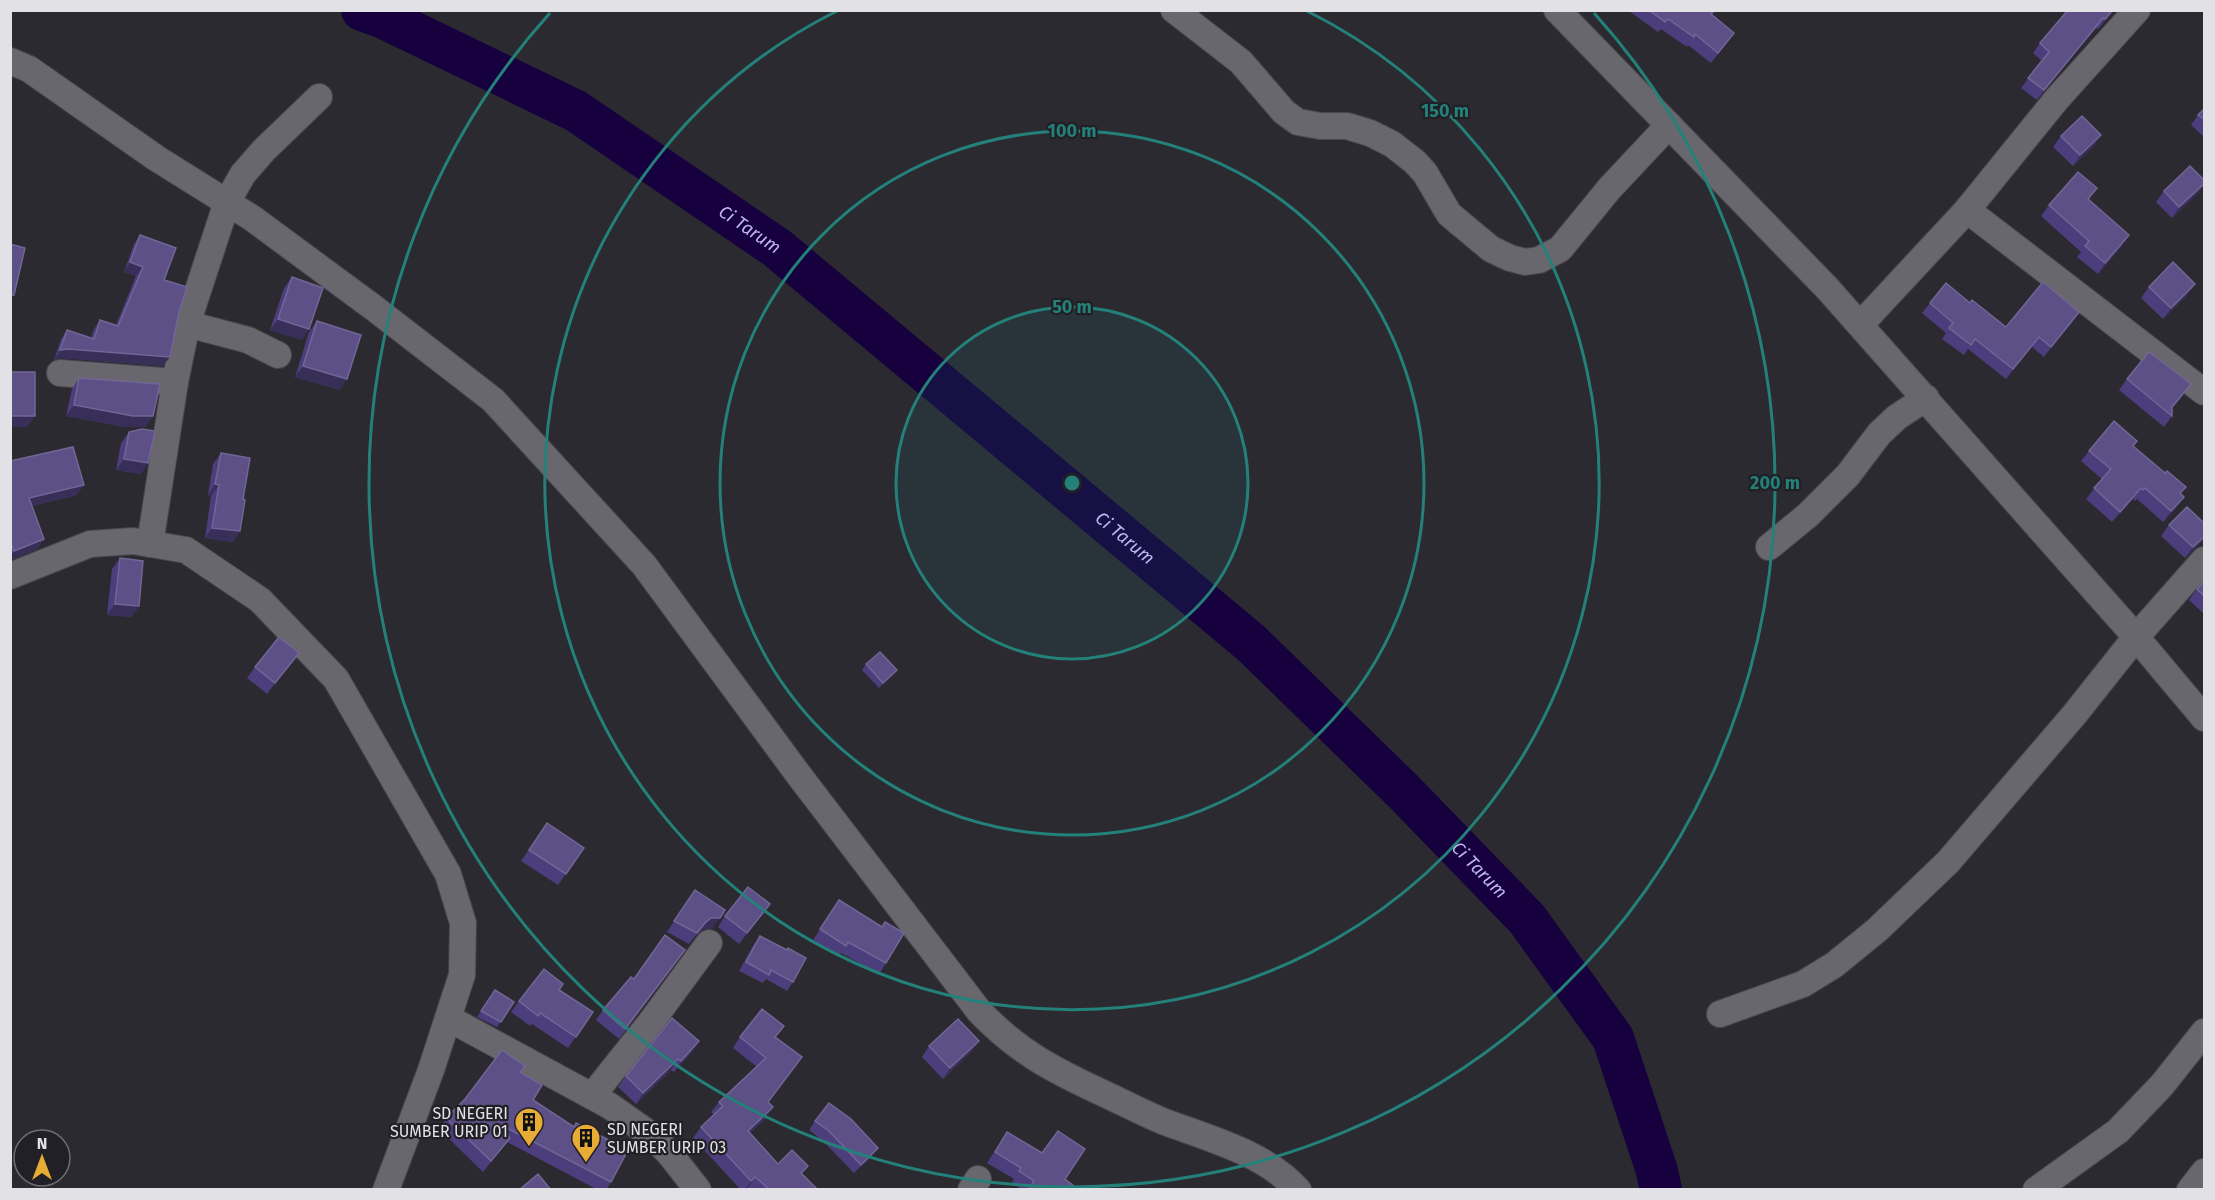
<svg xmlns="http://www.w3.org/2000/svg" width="2215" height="1200" viewBox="0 0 2215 1200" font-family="'Fira Sans',sans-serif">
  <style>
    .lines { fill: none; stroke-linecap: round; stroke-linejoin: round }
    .river { stroke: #16003e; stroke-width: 42 }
    .street-casing { stroke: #49484d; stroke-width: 28 }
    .street { stroke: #68676e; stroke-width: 26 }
    .wall { fill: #4c3e7c }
    .shaded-wall { fill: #382f59 }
    .building { fill: #5c5087; stroke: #716696; stroke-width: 1.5 }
    .ring { fill: none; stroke: #24817a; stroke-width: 3 }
    .labels { text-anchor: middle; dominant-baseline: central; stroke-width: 4.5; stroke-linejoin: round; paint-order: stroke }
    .poi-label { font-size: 16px; fill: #e2e1e5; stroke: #212026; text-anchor: end }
    .water-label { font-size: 18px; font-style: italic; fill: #bdb6f1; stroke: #212026 }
    .centre { fill: #24817a; stroke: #212026; stroke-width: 3 }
    .ring-label { font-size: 18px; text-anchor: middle; font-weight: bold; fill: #24817a; stroke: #212026; stroke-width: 4.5; stroke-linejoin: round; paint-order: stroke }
  </style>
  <rect width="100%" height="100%" fill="#2a2a30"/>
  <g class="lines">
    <path class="river" id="s1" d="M362,10L384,18L576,111L777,248L1251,643L1404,792L1527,919L1613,1038L1657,1171L1661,1190"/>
    <g class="street-casing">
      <g id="street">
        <path d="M1174,10L1241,62L1284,112L1298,122L1320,126H1347L1370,133L1392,144L1415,162L1425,173L1449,214L1491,249L1510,258L1525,262L1539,260L1560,249L1609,189L1669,125"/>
        <path d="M1557,10L1827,288L2136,637L2204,718"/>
        <path d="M10,61L29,69L156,158L252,218L374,308L493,400L644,565L798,774L979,1011C1019,1053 1055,1071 1107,1095C1126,1104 1145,1114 1165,1122C1210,1139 1265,1153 1298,1190"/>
        <path d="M1967,210L2204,392"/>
        <path d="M187,324L248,340L278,355"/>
        <path d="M1860,325L1967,210L2056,100L2137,10"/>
        <path d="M60,373L175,382L187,324L227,202L243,174L264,150L319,97"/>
        <path d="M150,544L175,382"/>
        <path d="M1769,547L1808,515L1848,475L1879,434L1897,417L1926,398"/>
        <path d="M10,576L90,544L133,541L186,550L260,600L336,679L448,874L463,923L462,975L431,1070L386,1190"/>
        <path d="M1720,1014L1803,984L1834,965L1877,930L1948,862L2074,715L2136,637L2204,560"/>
        <path d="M448,1018L610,1106L651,1135L669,1153L698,1190"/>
        <path d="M592,1096L651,1022L709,943"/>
        <path d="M971,1190L978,1179"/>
        <path d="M2036,1190L2118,1131L2162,1085L2204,1032"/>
        <path d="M2190,1190L2204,1172"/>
      </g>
    </g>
    <use href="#street" class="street"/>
  </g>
  <g class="wall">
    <path d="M1630,10H1716L1712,15L1727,43L1711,63L1688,45L1687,47L1661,29L1658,32L1629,11Z"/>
    <path d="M2068,10H2115L2098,29L2096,28L2037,100L2021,88L2042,61L2033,53L2040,43Z"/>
    <path d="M2205,108V138L2191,125L2198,115Z"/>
    <path d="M2061,136L2094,146L2073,166L2053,147Z"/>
    <path d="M2205,183L2198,193L2172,218L2156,202L2164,191Z"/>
    <path d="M2089,200L2122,246L2098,274L2077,257L2081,252L2041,216L2049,205Z"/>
    <path d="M140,235L164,280L179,312L163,366L61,358L54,360L61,339L67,330L91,338L94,329L100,320L116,325L136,276L124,272L134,244Z"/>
    <path d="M292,277L302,340L270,330L284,288Z"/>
    <path d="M2149,287L2187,295L2163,319L2141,298Z"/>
    <path d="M1930,303H1970L2006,327L2079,312L2044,357L2032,347L2006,379L1968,349L1964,355L1942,339L1946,333L1922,313Z"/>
    <path d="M317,321L340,390L295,377L309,332Z"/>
    <path d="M79,378L153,416L145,427H125L66,416L72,389Z"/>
    <path d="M2127,379L2191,384L2172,409V416L2164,427L2119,390Z"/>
    <path d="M129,432L141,474L116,470L121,443Z"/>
    <path d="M2137,441L2133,446L2184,497L2176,508L2163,522L2137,499L2135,501L2133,499L2112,522L2086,499L2102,479L2081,461L2089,451Z"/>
    <path d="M221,453L240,531L233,542L205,538L211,496L208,495L213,464Z"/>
    <path d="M10,461L77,495L32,506L44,539L37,549L10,560Z"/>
    <path d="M2205,524V538L2185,558L2161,536L2169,525Z"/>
    <path d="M120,558L139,606L131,617L107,615L112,569Z"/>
    <path d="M2205,580V615L2189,600L2197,589Z"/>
    <path d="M299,653L267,694L247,678L255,667Z"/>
    <path d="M866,664L897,670L893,675L879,688L862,670Z"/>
    <path d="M547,823L584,848L558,885L521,861Z"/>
    <path d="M695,890L712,929H704L697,934L689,944L667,932Z"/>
    <path d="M839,900L882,927L885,922L886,963L879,974L841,953L838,957L813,940Z"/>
    <path d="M770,904L739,944L718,927L725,916Z"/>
    <path d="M760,936L793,982L787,991L766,979L763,983L739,971L754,944Z"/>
    <path d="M678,960L619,1039L596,1020L603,1010L634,979Z"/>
    <path d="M495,990L514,1002L497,1027L477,1017Z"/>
    <path d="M519,1001L593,1012L568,1048L532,1024L530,1026L511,1012Z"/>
    <path d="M740,1037H776L802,1057L768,1102L773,1107L766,1118L750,1133L778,1164L808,1166L802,1174L818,1190H750L748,1188L746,1190H741L693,1138L701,1127L714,1115L711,1112L719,1102L757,1067L733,1048Z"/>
    <path d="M979,1041L971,1052L943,1079L922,1057L929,1046Z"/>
    <path d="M692,1052L674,1072L671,1070L636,1104L618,1087L626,1076Z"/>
    <path d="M520,1072L533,1100L574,1127L576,1123L611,1182L606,1190H598L507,1142L483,1172L439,1129L446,1118Z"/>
    <path d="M815,1121L871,1157L854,1173L822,1140L809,1130Z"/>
    <path d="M1007,1132L1065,1179L1079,1190H1023L1012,1182L1014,1179L987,1163Z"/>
  </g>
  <g class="shaded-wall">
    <path d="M2113,10H2115L2098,29L2105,19Z"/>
    <path d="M2103,18L2096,28L2037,100L2044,90Z"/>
    <path d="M2101,135L2094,146L2073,166L2080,155Z"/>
    <path d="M2205,183L2198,193L2172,218L2179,207Z"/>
    <path d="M2129,235L2122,246L2098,274L2105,263Z"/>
    <path d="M130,262L143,267L136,276L124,272Z"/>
    <path d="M2195,284L2187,295L2163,319L2171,308Z"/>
    <path d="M2079,312L2072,323L2044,357L2051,347Z"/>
    <path d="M278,319L309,329L302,340L270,330Z"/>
    <path d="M2039,337L2032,347L2006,379L2013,369Z"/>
    <path d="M68,349L170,357L163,366L61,358L54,360L60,350Z"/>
    <path d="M303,366L347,379L340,390L295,377Z"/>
    <path d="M2191,384L2183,395L2168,413L2172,407Z"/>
    <path d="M74,405L153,416L145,427H125L66,416Z"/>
    <path d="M10,416H35L27,427H10Z"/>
    <path d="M124,459L148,463L141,474L116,470Z"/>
    <path d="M215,484L219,485L211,496L208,495Z"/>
    <path d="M84,485L77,495L22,508L29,498Z"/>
    <path d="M2141,488L2133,499L2112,522L2120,512Z"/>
    <path d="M2184,497L2176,508L2163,522L2171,511Z"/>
    <path d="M212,528L240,531L233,542L205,538Z"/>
    <path d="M2205,536V538L2203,541L2185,558L2193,547Z"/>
    <path d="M44,539L37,549L10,560V556L14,551Z"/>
    <path d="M115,604L139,606L131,617L107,615Z"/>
    <path d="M299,653L291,664L267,694L275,683Z"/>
    <path d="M897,670L893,675L879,688L883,683Z"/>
    <path d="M770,904L762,915L739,944L747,933Z"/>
    <path d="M711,918H720L712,929H704L697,934L689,944L705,923Z"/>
    <path d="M699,1041L692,1052L674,1072L681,1061Z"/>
    <path d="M979,1041L971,1052L943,1079L950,1068Z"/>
    <path d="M678,1059L671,1070L636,1104L643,1093Z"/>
    <path d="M773,1107L766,1118L740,1142L748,1131Z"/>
    <path d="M878,1148L871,1157L854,1173L861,1165Z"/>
    <path d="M755,1177L748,1188L745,1190L751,1181Z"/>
  </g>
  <g class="building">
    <path d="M1649,10H1714L1711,14L1734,33L1718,53L1695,34L1694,37L1668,19L1665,22Z"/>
    <path d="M2068,10H2113L2105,19L2103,18L2044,90L2028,78L2049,52L2040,43Z"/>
    <path d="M2205,108V120L2198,115Z"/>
    <path d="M2082,116L2101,135L2080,155L2061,136Z"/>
    <path d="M2190,166L2205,181V183L2179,207L2164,191Z"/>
    <path d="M2078,172L2097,188L2088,199L2129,235L2105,263L2085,246L2089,241L2049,205Z"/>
    <path d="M140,235L176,248L164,280L187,287L179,312L170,357L68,349L60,350L67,330L94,339L100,320L118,326L143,267L130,262Z"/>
    <path d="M10,244L25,248L14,295H10Z"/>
    <path d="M2173,262L2195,284L2171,308L2149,287Z"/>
    <path d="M292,277L323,288L309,329L278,319Z"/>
    <path d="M2043,282L2079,312L2051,347L2039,337L2013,369L1975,339L1971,345L1949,328L1953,323L1930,303L1946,283L1970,303L1972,300L2006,327Z"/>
    <path d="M317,321L361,335L347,379L303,366Z"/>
    <path d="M2149,352L2191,384L2172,407V416L2127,379Z"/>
    <rect x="10" y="372" width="25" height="44"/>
    <path d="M79,378L160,384L153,416H133L74,405Z"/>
    <path d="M2114,421L2137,441L2133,446L2165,473L2167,471L2186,487L2180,493L2184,497L2171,511L2145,488L2143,490L2141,488L2120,512L2094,488L2111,469L2089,451Z"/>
    <path d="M142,429L155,431L148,463L124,459L129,432Z"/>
    <path d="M73,447L84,485L29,498L44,539L14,551L10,541V461Z"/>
    <path d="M221,453L250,458L243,499L245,500L240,531L212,528L219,485L215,484Z"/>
    <path d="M2187,507L2205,524V536L2193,547L2169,525Z"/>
    <path d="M120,558L143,561L139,606L115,604Z"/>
    <path d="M2205,580V597L2197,589Z"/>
    <path d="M279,637L299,653L275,683L255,667Z"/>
    <path d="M880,652L897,670L883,683L866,664Z"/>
    <path d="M547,823L584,848L566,874L529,850Z"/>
    <path d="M748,887L770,904L747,933L725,916Z"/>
    <path d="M695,890L725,910L720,918H711L705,923L697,933L674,921Z"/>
    <path d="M839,900L882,927L885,922L904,933L886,963L848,942L846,946L820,929Z"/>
    <path d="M665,935L685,950L625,1029L603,1010L631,977L634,979Z"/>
    <path d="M760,936L787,950L788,948L806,958L793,982L771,970L769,975L746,962Z"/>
    <path d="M544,969L563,984L559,990L593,1012L576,1037L540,1013L538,1016L519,1001Z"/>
    <path d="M495,990L514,1002L501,1022L481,1011Z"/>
    <path d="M762,1009L784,1026L775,1037L802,1057L768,1102L773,1107L748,1131L778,1164L792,1150L808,1166L801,1173L818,1190H770L755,1177L751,1181L701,1127L723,1106L719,1102L766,1058L740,1037Z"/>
    <path d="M672,1018L699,1041L681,1061L678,1059L643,1093L626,1076Z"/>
    <path d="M958,1019L979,1041L950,1068L929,1046Z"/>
    <path d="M502,1050L525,1066L520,1072L542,1085L533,1100L574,1127L576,1123L628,1150L611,1182L499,1124L510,1138L491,1161L446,1118L465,1099Z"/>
    <path d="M829,1103L851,1119L878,1148L861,1165L829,1131L815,1121Z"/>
    <path d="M1058,1131L1085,1149L1065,1179L1079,1190H1028L1034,1181L1019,1171L1021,1168L995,1152L1007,1132L1042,1153Z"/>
    <path d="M538,1174L551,1190H519Z"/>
  </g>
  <circle cx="1072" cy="483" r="176" fill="#24817a" fill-opacity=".12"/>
  <g class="ring">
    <circle cx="1072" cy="483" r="176"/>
    <circle cx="1072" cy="483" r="352"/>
    <path d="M1307 11A527 527 0 1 1 837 11"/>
    <path d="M1594 13A703 703 0 1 1 550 13"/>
  </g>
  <defs>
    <g id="building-pin" transform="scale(1.5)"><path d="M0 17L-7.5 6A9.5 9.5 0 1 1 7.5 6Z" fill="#e7ac36" stroke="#212026"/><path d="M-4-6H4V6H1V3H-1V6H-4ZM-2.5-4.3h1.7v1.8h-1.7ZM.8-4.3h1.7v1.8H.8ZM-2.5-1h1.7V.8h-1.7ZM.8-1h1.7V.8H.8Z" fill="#111"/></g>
  </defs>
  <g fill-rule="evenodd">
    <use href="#building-pin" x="529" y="1122"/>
    <use href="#building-pin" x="586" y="1138"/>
  </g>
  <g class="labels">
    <g class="poi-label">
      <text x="508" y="1113">SD NEGERI<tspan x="508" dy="18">SUMBER URIP 01</tspan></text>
      <text x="607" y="1129" text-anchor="start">SD NEGERI<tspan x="607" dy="18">SUMBER URIP 03</tspan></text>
    </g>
    <g class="water-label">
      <text stroke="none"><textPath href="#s1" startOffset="447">Ci Tarum</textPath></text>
      <text stroke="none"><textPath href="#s1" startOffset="933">Ci Tarum</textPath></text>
      <text stroke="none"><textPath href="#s1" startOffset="1419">Ci Tarum</textPath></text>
    </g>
  </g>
  <circle cx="1072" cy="483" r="9" class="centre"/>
  <g class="ring-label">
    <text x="1445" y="117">150 m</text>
    <text x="1072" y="137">100 m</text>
    <text x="1072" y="313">50 m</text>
    <text x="1775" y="489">200 m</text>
  </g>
  <rect width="2215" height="1200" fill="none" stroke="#e2e1e5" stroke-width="24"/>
  <g transform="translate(42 1158)"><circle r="28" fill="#212026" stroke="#6e6d72" stroke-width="1.5"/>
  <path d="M0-4.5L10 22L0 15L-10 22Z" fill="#e7ac36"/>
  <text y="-9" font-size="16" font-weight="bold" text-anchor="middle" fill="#e2e1e5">N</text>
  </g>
</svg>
